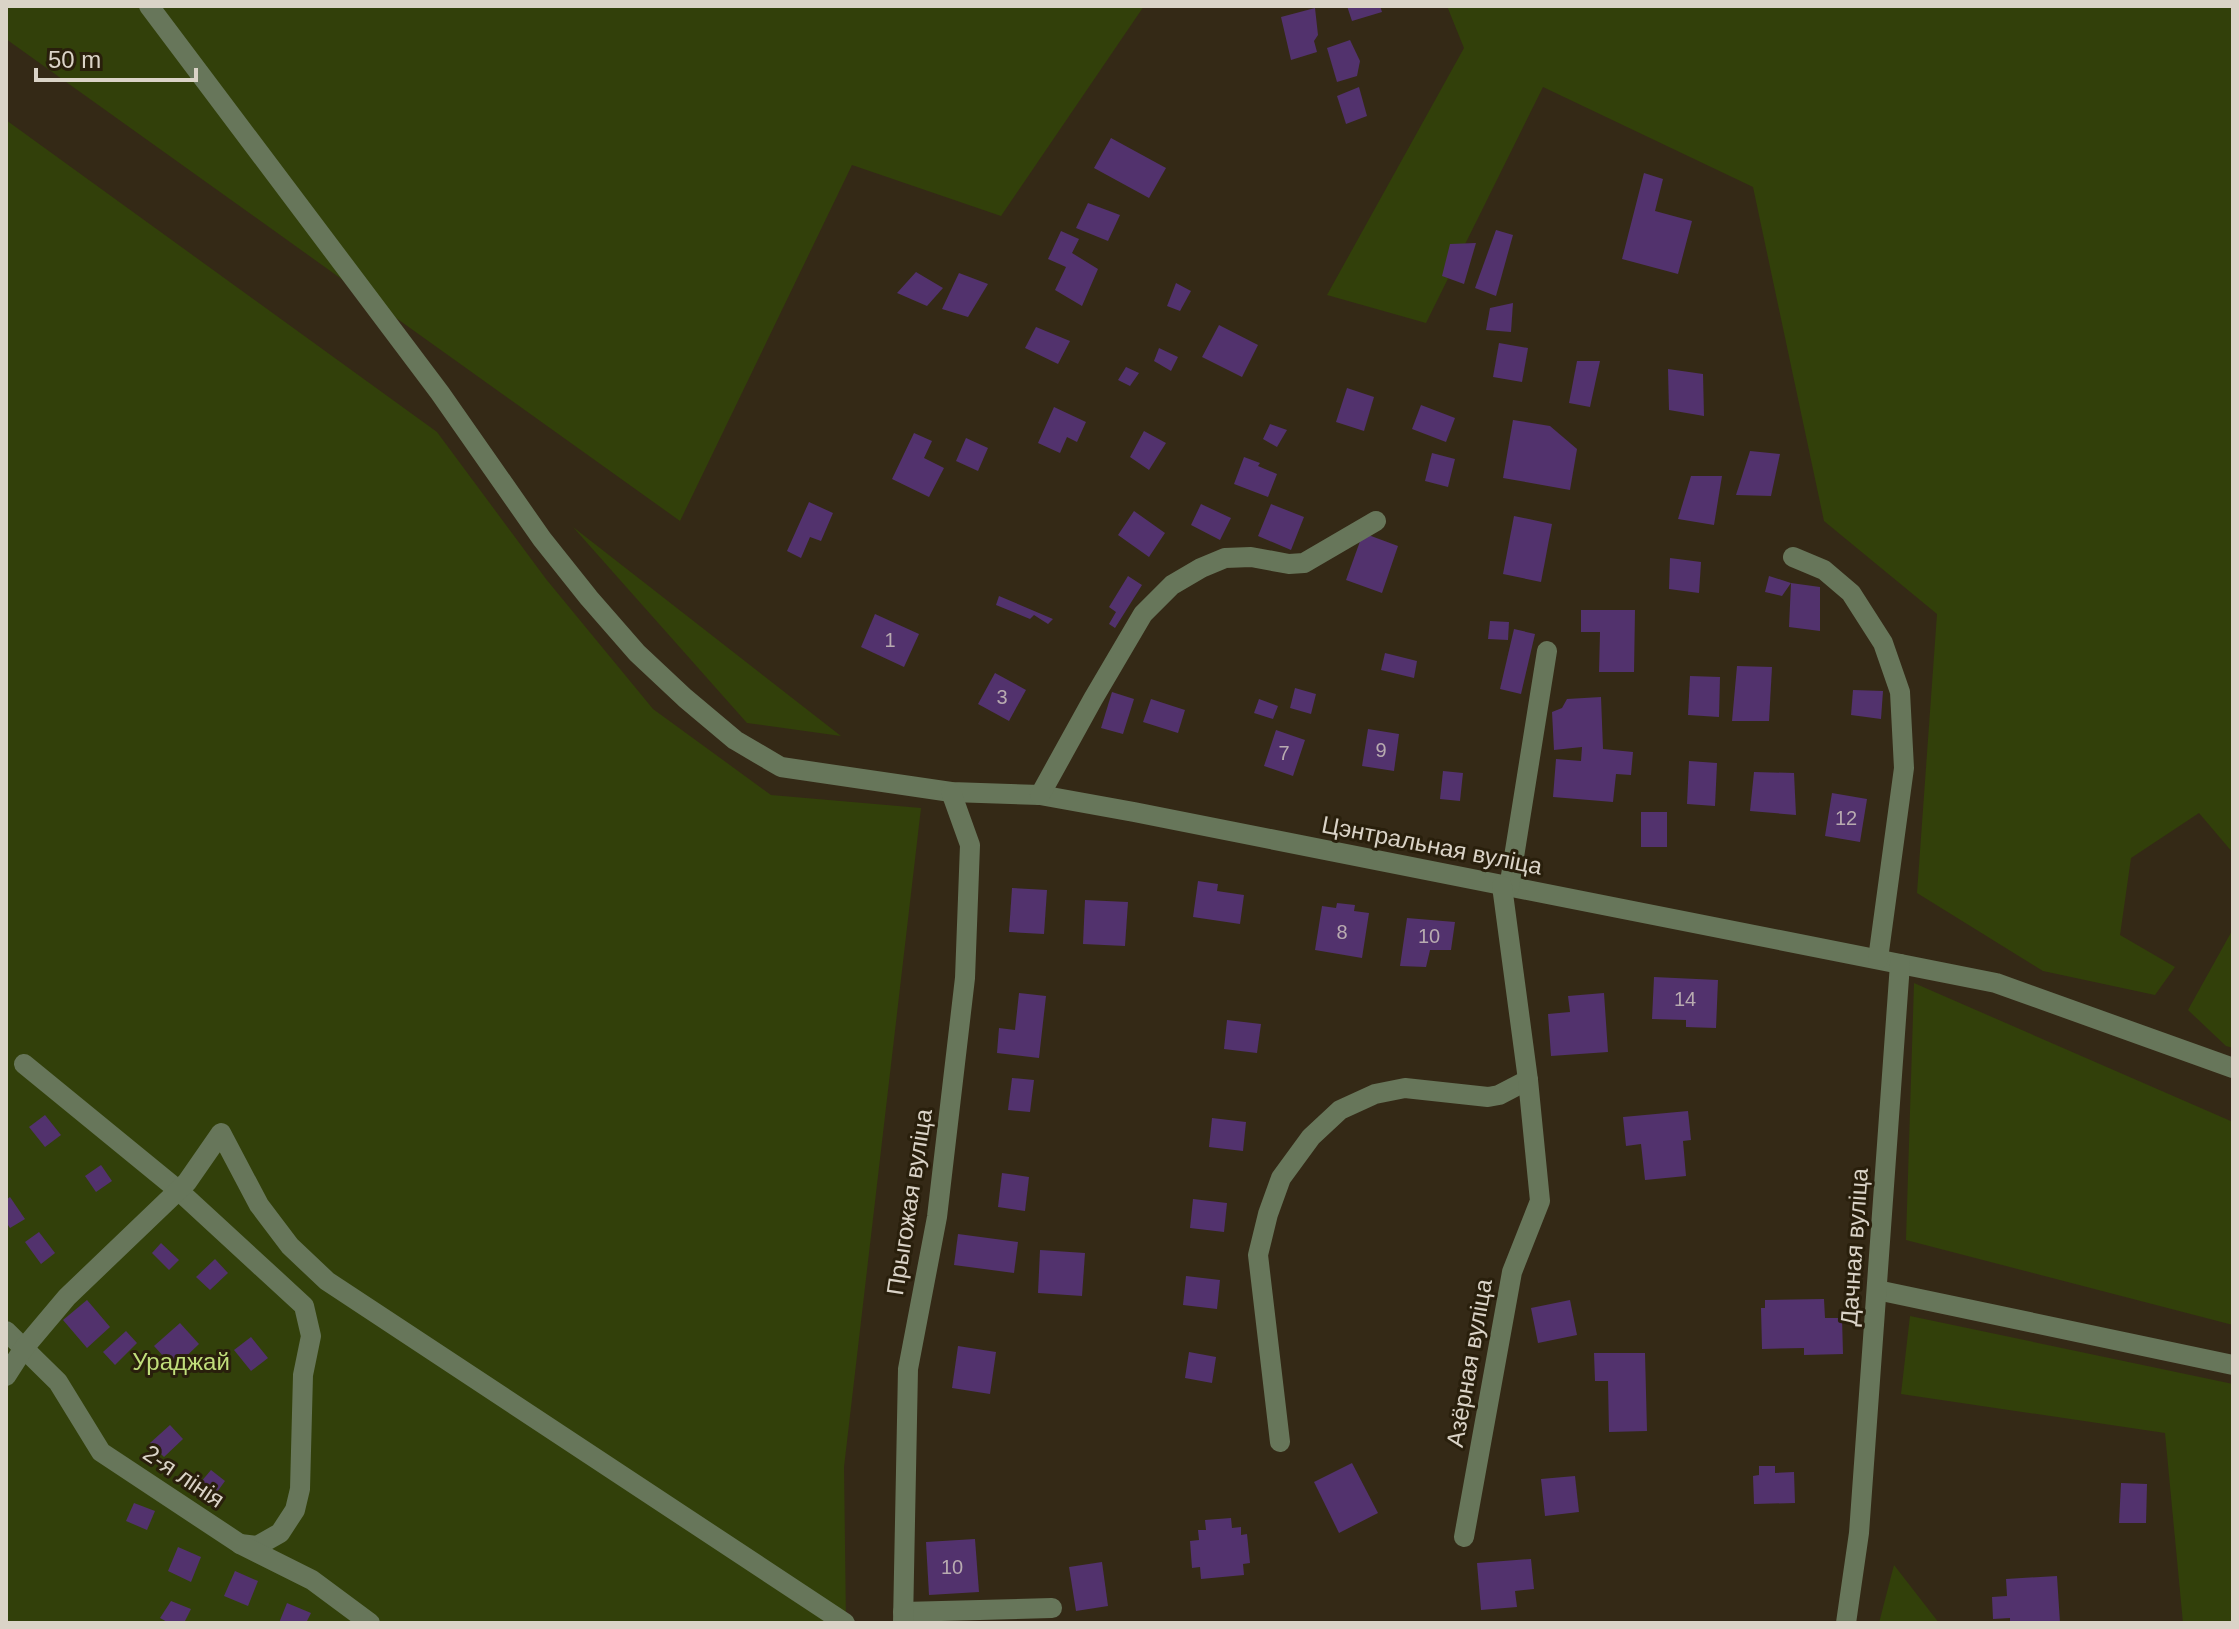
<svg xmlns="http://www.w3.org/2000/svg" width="2239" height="1629" viewBox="0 0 2239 1629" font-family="Helvetica,sans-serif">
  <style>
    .green { fill: #32400a }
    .building { fill: #52326d }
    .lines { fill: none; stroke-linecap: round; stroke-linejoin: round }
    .minor { stroke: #67765a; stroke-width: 20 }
    .labels { text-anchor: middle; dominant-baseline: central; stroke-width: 6; stroke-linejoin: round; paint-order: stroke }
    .number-label { font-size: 20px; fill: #b8abb0 }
    .street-label { font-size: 24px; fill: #dad3c7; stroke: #291f0c }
    .park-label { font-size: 24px; fill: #c0de7b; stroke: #291f0c }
  </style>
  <rect width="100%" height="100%" fill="#342916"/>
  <g class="green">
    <path d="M6,6H1144L1001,216L852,165L680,521L6,39Z"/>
    <path d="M1447,6H2233V853L2199,813L2131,858L2120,935L2175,967L2155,995L2043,971L1917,893L1937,614L1824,521L1753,187L1543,87L1426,323L1327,295L1464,48Z"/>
    <path d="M6,120L437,432L546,579L653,709L771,795L921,808L844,1467L846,1623H6Z"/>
    <path d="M573,527L841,736L747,723Z"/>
    <path d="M2233,929V1048L2226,1046L2188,1010Z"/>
    <path d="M1914,983L2233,1122V1325L1906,1240Z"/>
    <path d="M1910,1316L2233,1384V1623H2183L2165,1433L1901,1394Z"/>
    <path d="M1894,1565L1939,1623H1879Z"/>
  </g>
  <g class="building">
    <path d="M1347,6H1380L1382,12L1352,21Z"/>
    <path d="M1315,8L1318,35L1314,41L1317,52L1291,60L1281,17Z"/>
    <path d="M1350,40L1360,61L1357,76L1337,82L1327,48Z"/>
    <path d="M1359,87L1367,116L1346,124L1337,96Z"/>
    <path d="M1111,138L1166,168L1149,198L1094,168Z"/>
    <path d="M1644,173L1663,179L1655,211L1692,221L1678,274L1622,259Z"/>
    <path d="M1088,203L1120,215L1108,241L1076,228Z"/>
    <path d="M1496,230L1513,235L1496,296L1475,288Z"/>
    <path d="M1061,231L1079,239L1072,253L1098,269L1082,306L1055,290L1066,267L1048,259Z"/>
    <path d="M1476,243L1464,284L1442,276L1450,244Z"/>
    <path d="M916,272L943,288L927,306L897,293Z"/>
    <path d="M959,273L988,284L968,317L942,309Z"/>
    <path d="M1176,283L1191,291L1180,311L1167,306Z"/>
    <path d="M1513,303L1511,332L1486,330L1490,308Z"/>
    <path d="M1219,325L1258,345L1242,377L1202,357Z"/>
    <path d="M1036,327L1070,341L1058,364L1025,348Z"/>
    <path d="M1499,343L1528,348L1522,382L1493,377Z"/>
    <path d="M1159,348L1178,357L1171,371L1154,361Z"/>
    <path d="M1577,361H1600L1590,407L1569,403Z"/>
    <path d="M1126,367L1139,373L1130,386L1118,380Z"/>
    <path d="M1668,369L1703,374L1704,416L1669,410Z"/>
    <path d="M1347,388L1374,397L1364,431L1336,422Z"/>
    <path d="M1421,405L1455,418L1446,442L1412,429Z"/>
    <path d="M1054,407L1086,422L1077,442L1067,437L1060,453L1038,443Z"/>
    <path d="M1513,420L1550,426L1577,449L1570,490L1503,478Z"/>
    <path d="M1270,424L1287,430L1277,447L1263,439Z"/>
    <path d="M1144,431L1166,443L1149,470L1130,457Z"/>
    <path d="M914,433L932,441L924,458L944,468L929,497L892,479Z"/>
    <path d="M966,438L988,448L978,471L956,461Z"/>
    <path d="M1750,451L1780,454L1771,496L1736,495Z"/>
    <path d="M1432,453L1455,459L1448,487L1425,481Z"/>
    <path d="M1244,457L1260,463L1258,466L1277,474L1268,497L1234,484Z"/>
    <path d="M1691,476H1722L1714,525L1678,519Z"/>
    <path d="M809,502L833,513L821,541L810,537L801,558L787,551Z"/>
    <path d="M1201,504L1231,518L1220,540L1191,525Z"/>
    <path d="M1271,504L1304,517L1291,550L1258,536Z"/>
    <path d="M1134,511L1165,533L1149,557L1118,535Z"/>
    <path d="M1514,516L1552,524L1541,582L1503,574Z"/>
    <path d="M1363,533L1398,546L1382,593L1346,580Z"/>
    <path d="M1670,558L1701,562L1699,593L1669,589Z"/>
    <path d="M1128,576L1142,585L1115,628L1109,624L1116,612L1109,607Z"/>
    <path d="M1769,576L1791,583L1820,587V631L1789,627L1791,583L1782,596L1765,592Z"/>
    <path d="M999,596L1053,619L1048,624L1034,615L1030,619L996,605Z"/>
    <path d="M1581,610H1635L1634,672H1599L1600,632H1581Z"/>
    <path d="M875,614L919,634L904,667L861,647Z"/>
    <path d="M1490,621L1509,622L1508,640L1488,639Z"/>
    <path d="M1514,629L1535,634L1521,694L1500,689Z"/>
    <path d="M1385,653L1417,661L1414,678L1381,670Z"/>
    <path d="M1737,666L1772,667L1769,721H1732Z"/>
    <path d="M995,673L1026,690L1009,721L978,704Z"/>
    <path d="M1690,676L1720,677L1719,717L1688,715Z"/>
    <path d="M1295,688L1316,694L1311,714L1290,708Z"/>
    <path d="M1853,690L1883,691L1881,719L1851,715Z"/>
    <path d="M1112,692L1134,699L1123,734L1101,728Z"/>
    <path d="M1601,697L1603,749L1633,752L1631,775L1616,774L1613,802L1553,797L1556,759L1581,761L1582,747L1554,750L1552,712L1562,708L1567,699Z"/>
    <path d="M1151,699L1185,710L1178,733L1143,722Z"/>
    <path d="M1259,699L1278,706L1273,719L1254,713Z"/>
    <path d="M1368,729L1399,734L1394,771L1362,766Z"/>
    <path d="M1276,730L1305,740L1293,776L1264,766Z"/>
    <path d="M1689,761L1717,763L1715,806L1687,804Z"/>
    <path d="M1443,771L1463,773L1460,801L1440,799Z"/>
    <path d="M1754,772L1794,773L1796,815L1750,811Z"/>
    <path d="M1832,793L1867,799L1860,842L1825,836Z"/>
    <rect x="1641" y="812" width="26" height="35"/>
    <path d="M1198,881L1218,884L1217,891L1244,895L1240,924L1193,917Z"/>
    <path d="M1012,888L1047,890L1044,934L1009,932Z"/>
    <path d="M1085,900L1128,902L1125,946L1083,944Z"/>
    <path d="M1337,903L1355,905L1354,911L1369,913L1362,958L1315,950L1322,906L1336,908Z"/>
    <path d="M1407,918L1455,922L1451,950H1430L1426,967L1400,966Z"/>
    <path d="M1654,977L1718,980L1716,1028L1686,1027V1020L1652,1019Z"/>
    <path d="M1019,993L1046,996L1039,1058L997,1053L999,1028L1015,1030Z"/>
    <path d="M1604,993L1608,1052L1551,1056L1548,1014L1570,1012L1568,996Z"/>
    <path d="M1227,1020L1261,1024L1257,1053L1224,1049Z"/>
    <path d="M1012,1078L1034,1080L1030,1112L1008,1110Z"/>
    <path d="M1688,1111L1691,1140L1683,1141L1686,1176L1645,1180L1641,1144L1626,1146L1623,1117Z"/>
    <path d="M45,1115L61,1135L45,1147L29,1127Z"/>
    <path d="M1212,1118L1246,1122L1243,1151L1209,1147Z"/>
    <path d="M101,1165L112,1181L96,1192L85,1176Z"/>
    <path d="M1002,1173L1029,1177L1025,1211L998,1207Z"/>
    <path d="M10,1197L25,1219L10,1228L6,1222V1200Z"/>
    <path d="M1193,1199L1227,1203L1224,1232L1190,1228Z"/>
    <path d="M39,1232L55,1253L41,1264L25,1242Z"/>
    <path d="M958,1234L1018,1242L1014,1273L954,1265Z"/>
    <path d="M161,1243L179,1260L169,1270L152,1253Z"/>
    <path d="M1040,1250L1085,1253L1082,1296L1038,1293Z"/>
    <path d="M215,1259L228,1273L210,1290L196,1277Z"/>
    <path d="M1186,1276L1220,1280L1217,1309L1183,1305Z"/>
    <path d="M1824,1299L1825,1318H1842L1843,1354L1804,1355V1348L1762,1349L1761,1308H1765V1300Z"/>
    <path d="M87,1300L110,1327L87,1348L63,1320Z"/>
    <path d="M1570,1300L1577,1335L1538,1343L1531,1308Z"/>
    <path d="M180,1323L199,1344L174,1368L154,1346Z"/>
    <path d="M126,1331L137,1343L115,1365L103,1352Z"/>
    <path d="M251,1337L268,1358L251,1371L234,1350Z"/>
    <path d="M958,1346L996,1352L990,1394L952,1388Z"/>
    <path d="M1189,1352L1216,1357L1212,1383L1185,1378Z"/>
    <path d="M1594,1353H1645L1647,1431L1609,1432L1608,1381H1595Z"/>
    <path d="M170,1425L183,1439L164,1457L150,1443Z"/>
    <path d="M1352,1463L1378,1513L1339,1533L1314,1482Z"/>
    <path d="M1759,1466H1775V1473L1794,1472L1795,1503L1754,1504L1753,1476L1759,1475Z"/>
    <path d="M211,1470L225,1481L209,1503L194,1490Z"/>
    <path d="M1575,1476L1579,1512L1545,1516L1541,1479Z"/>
    <path d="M2121,1483L2147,1484L2146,1523H2119Z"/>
    <path d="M134,1503L155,1511L147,1530L126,1521Z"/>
    <path d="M1231,1518L1232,1528L1241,1527V1535L1247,1534L1250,1563L1243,1564L1244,1575L1201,1579L1200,1567L1192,1568L1190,1541L1199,1540L1198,1530H1206L1205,1520Z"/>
    <path d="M975,1539L979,1592L929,1595L926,1542Z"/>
    <path d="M178,1547L201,1557L191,1582L168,1571Z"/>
    <path d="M1531,1559L1534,1589L1515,1591L1517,1607L1481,1610L1477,1563Z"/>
    <path d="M1102,1562L1108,1606L1076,1611L1069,1567Z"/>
    <path d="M235,1571L258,1581L248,1606L224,1596Z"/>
    <path d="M2057,1576L2060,1623H2010V1618L1993,1619L1992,1597L2007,1596L2006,1579Z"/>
    <path d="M171,1601L191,1609L184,1623H169L160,1618Z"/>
    <path d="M287,1603L311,1613L306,1623H279Z"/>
  </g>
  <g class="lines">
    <g class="minor">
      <path d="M149,6L440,393L542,539L589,598L637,653L685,698L735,740L781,767L951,792L1040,795L1134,812L1996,983L2233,1068"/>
      <path d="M1793,557L1824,570L1851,593L1883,643L1900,692L1904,768L1878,959"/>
      <path d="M1040,795L1093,699L1143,614L1172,585L1201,568L1225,558L1251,557L1289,564L1304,563L1376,521"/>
      <path d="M1509,888L1547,651"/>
      <path d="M24,1064L178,1190L304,1306L311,1336L303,1375L300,1489L295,1510L280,1533L257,1546L240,1544"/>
      <path d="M1877,1290L2233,1365"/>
      <path d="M6,1331L58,1382L101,1452L240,1544L312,1580L370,1623"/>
      <path d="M6,1376L24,1348L67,1297L187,1182L221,1133L259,1205L290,1246L327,1281L845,1623"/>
      <path d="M1280,1442L1258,1255L1268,1214L1281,1178L1311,1137L1340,1110L1375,1094L1405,1088L1488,1097L1499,1095L1528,1080"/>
      <path d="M1464,1537L1512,1272L1540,1201L1528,1080L1502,886"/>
      <path d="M903,1612L1052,1608"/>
      <path d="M903,1623L908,1369L937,1217L965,978L970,845L951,792"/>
      <path d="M1846,1623L1859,1533L1900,964"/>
    </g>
  </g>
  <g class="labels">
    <g class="number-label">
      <text x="890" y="640">1</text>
      <text x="1002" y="697">3</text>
      <text x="1381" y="750">9</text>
      <text x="1284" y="753">7</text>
      <text x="1846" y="818">12</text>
      <text x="1342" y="932">8</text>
      <text x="1429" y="936">10</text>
      <text x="1685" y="999">14</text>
      <text x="952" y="1567">10</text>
    </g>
    <g class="street-label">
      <text transform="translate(1432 845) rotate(11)">Цэнтральная вуліца</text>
      <text transform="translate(909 1202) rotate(-81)">Прыгожая вуліца</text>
      <text transform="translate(1854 1247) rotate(-86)">Дачная вуліца</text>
      <text transform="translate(1469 1363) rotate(-80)">Азёрная вуліца</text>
      <text transform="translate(184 1476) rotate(34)">2-я лінія</text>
    </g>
    <g class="park-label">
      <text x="181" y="1361">Ураджай</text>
    </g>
  </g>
  <rect width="2239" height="1629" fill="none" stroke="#dad3c7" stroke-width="16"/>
  <path d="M36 68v12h160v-12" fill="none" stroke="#dad3c7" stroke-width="4"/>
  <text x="48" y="68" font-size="24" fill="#dad3c7" stroke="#291f0c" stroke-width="6" paint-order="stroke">50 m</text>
</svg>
